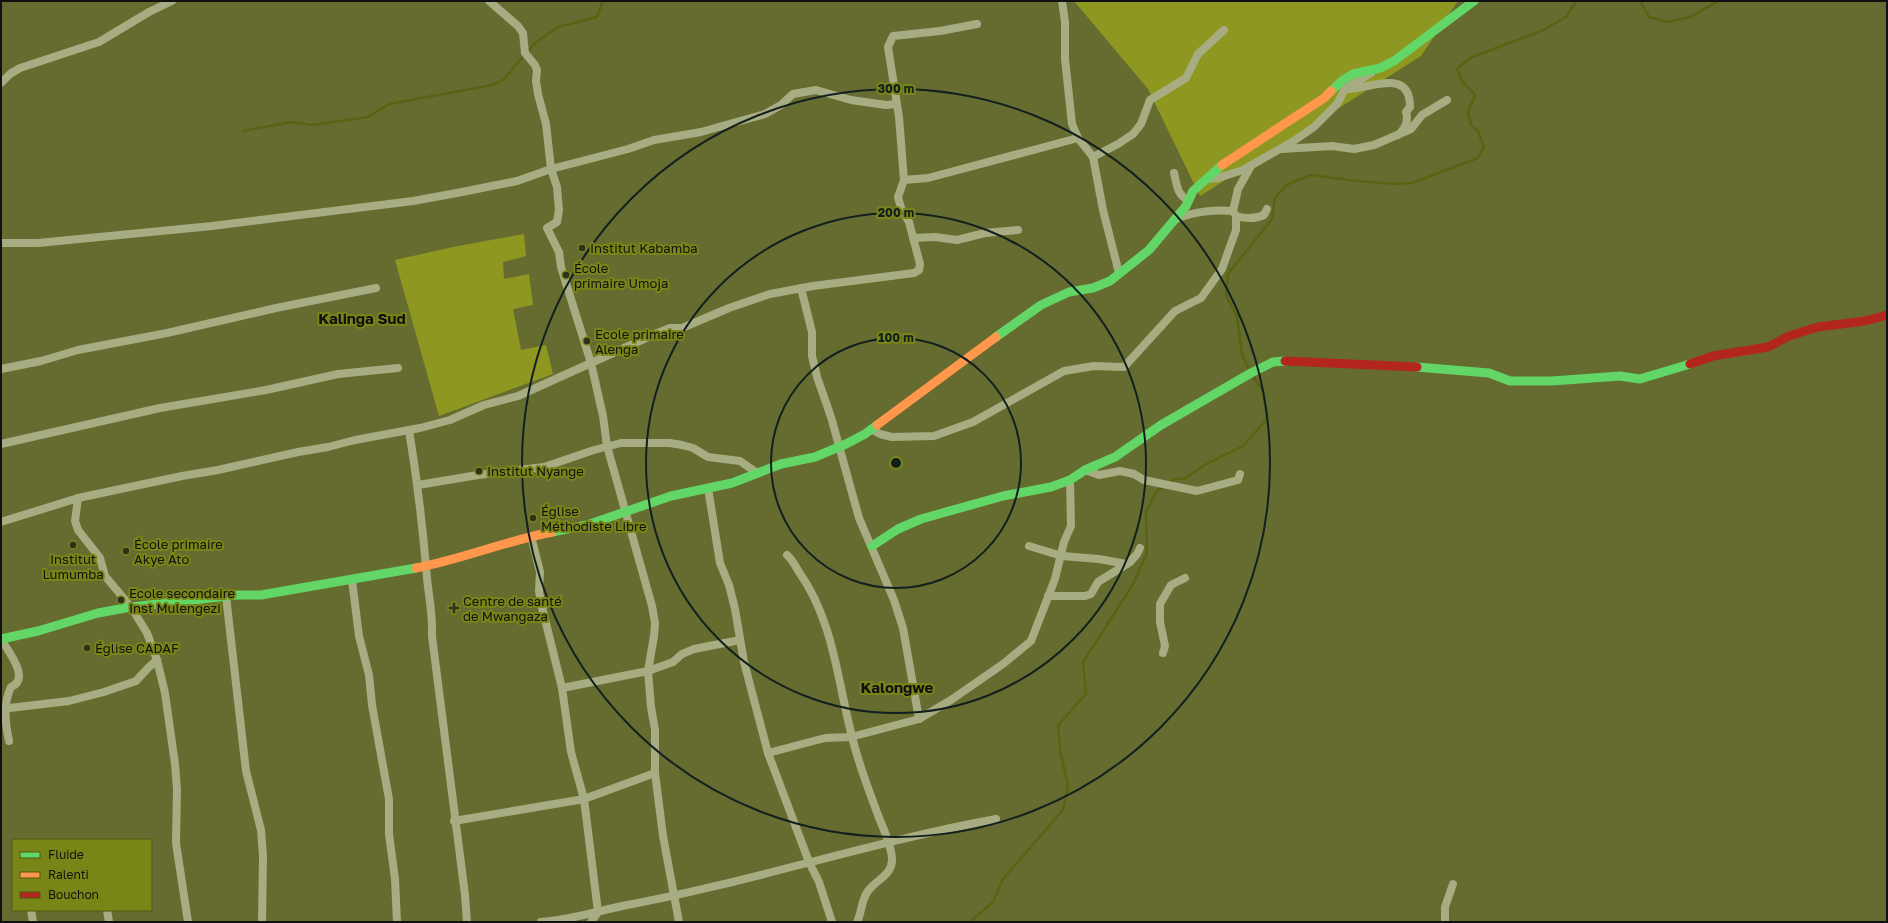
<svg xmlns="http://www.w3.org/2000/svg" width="1888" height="923" viewBox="0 0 1888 923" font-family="'Golos Text',sans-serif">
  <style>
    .green { fill: #8e9821 }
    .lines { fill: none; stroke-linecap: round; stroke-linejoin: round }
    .stream { stroke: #5a6312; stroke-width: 2.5 }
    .street { stroke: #a7ac82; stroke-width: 8 }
    .fast { stroke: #63d668; stroke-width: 9 }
    .slow { stroke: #ff974d; stroke-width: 9 }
    .jam { stroke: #b3261e; stroke-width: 9 }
    .ring { fill: none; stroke: #11201f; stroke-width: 2 }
    .poi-dot { fill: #2f311c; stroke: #7a8517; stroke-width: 1.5 }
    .labels { text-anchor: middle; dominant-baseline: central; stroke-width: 4; stroke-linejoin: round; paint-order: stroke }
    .poi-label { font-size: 13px; fill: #111; stroke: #7a8517; text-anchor: start }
    .quarter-label { font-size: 15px; font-weight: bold; fill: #111; stroke: #7a8517 }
    .centre { fill: #11201f; stroke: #7a8517; stroke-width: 2 }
    .ring-label { font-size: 12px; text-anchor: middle; font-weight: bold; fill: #11201f; stroke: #7a8517; stroke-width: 4; stroke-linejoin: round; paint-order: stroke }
  </style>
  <rect width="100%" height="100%" fill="#666c30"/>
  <g class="green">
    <path d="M1074,1H1458L1421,56L1200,196L1148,89Z"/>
    <path d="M524,234L526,256L503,262L504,279L529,274L533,305L513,309L521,350L546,345L553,374L439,416L395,260L453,247Z"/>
  </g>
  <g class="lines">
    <g class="stream">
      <path d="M1640,1L1649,17L1667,22L1690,17L1719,1"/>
      <path d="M243,131L292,122L312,125L368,117L389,104L492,85L503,80L535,43L558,27L597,17L603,1"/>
      <path d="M1249,370L1242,354L1237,317L1226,295L1228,274L1272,219L1275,198L1286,185L1311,175L1357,181L1395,184L1412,183L1478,158L1484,147L1478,131L1471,125L1468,112L1475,95L1462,81L1457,69L1470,58L1541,31L1566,17L1576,1"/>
      <path d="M1169,483L1174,479H1184L1208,463L1243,446L1267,419L1263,391L1253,376"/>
      <path d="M970,922L993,902L1003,879L1063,810L1068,786L1060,751L1058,725L1086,694L1083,662L1132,586L1147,553L1146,512L1156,492L1164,486"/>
    </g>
    <g class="street">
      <path d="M489,1L518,26L523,33L525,53L535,65L537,70L536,81L538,94L546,124L551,169L557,187L559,210L557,222L547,228L559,252L561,267L591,363L603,416L607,446L652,606L655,623L654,636L648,671L651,707L655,730V773L663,836L679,922"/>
      <path d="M1062,1L1065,22V59L1072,124L1078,138L1093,157L1103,210L1119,273"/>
      <path d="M1,83L10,74L20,68L99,42L149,12L172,1"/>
      <path d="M1345,89L1371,73"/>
      <path d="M1282,149L1332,146L1354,149L1374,145L1411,129L1422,115L1447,100"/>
      <path d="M1093,157L1118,144L1133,134L1141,124L1150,100L1186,78L1198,54L1224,30"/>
      <path d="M1251,166L1238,189L1233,211L1236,216C1246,219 1255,219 1264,215L1267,209"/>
      <path d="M1174,173C1177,185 1177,195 1188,200"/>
      <path d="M1206,179L1218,178L1243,170L1292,142L1314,127L1337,104L1345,89C1369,90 1410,66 1410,107L1406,112C1409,122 1405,129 1398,135"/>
      <path d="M904,180L928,178L1078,138"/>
      <path d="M1176,219C1193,212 1215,209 1233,211"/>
      <path d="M913,238L935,237L957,240L985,233L1018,230"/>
      <path d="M1,243H38L212,226L413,201L462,192L517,181L551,169L628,149L654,140L701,132L740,121L765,114L781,105L793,94L816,90L851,100L886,105L896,104"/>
      <path d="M801,288L812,332V356L817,377L831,417L859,518L894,600L903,628L919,719"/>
      <path d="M1,369L41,361L78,350L167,333L276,308L376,288"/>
      <path d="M871,429L880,434L892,437L934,436L973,422L1064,371L1094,366L1124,367L1175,311L1201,298L1222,269L1236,230V216"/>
      <path d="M409,430C417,479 423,529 427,578C429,598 433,616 432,636L465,895L467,922"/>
      <path d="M1,444L160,408L266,390L338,374L398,368"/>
      <path d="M1085,470L1099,475L1120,471L1134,474L1144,480L1197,491L1238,480L1240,474"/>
      <path d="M418,485L478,475L544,467L594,450L621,443H670L682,445L693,448L708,457L740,461L757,473"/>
      <path d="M708,488L720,563L729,585L735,609L744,662L768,753L809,862L819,882L832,922"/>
      <path d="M78,498L75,521L78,530L100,558L105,576L131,607L147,633L157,660L165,693L175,764L177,789L176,843L188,922"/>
      <path d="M1,522L78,498L182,476L218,470L298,452L328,447L355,440L420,428L450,420L484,405L518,396L655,334L670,328H682L729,308L770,294L813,286L914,273L919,270L920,264L909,222L901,208L898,197L904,180L899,117L888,47L893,36L940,31L977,24"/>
      <path d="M531,536L540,572L539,591L542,607L562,688L571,752L584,799L598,912L591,922"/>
      <path d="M1029,546L1062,556L1099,559L1126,564"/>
      <path d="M787,555C793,560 795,566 799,572C838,627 838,696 858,758C864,778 871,796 878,815C883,829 891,843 892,858C893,875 877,879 868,891C861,900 862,912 857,922"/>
      <path d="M352,580L359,636L369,675L372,705L389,799V834L395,879L397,922"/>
      <path d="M226,596L246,771L261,830L263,856L262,922"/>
      <path d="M1048,596H1085L1091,594L1098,582L1130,562L1137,554L1140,548"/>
      <path d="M1,639C8,651 31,679 11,687C3,704 5,722 9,741"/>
      <path d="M1163,653L1165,646L1160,622V604L1171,585L1185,578"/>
      <path d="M562,688L648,671L673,662L682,654L694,649L740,640"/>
      <path d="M1,709L69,701L104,692L136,681L148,668L157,660"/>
      <path d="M768,753L825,738L851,737L919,719L951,700L1003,664L1031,641L1055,579L1064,542L1071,526L1070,480"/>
      <path d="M454,821L584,799L655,773"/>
      <path d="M31,910L33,922"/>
      <path d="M107,910L109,922"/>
      <path d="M541,922C569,920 595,912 622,906C748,883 870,842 996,819"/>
      <path d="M1445,922V907L1453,884"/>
    </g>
    <g class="fast">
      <path d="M1331,91L1343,80L1353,74L1380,68L1394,61L1474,1"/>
      <path d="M996,337L1041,305L1069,292L1093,288L1110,281L1149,250L1186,206L1193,191L1222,165"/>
      <path d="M1417,367L1489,373L1510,381H1552L1620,376L1640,379L1690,364"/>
      <path d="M552,532L587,525L671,496L732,483L781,464L815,457L846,444L865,434L877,425"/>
      <path d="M872,546L898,529L921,519L1003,496L1051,487L1070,480L1085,470L1115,457L1161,425L1251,373L1273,362L1285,361"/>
      <path d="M1,639L38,631L98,613L131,607L237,595H261L416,568"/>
    </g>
    <g class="slow">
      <path d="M1222,165L1324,98L1331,91"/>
      <path d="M877,425L996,337"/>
      <path d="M416,568C462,559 506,541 552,532"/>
    </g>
    <g class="jam">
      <path d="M1285,361L1417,367"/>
      <path d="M1690,364L1713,356L1768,347L1789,336L1818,327L1865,321L1887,315"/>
    </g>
  </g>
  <g class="ring">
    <circle cx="896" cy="463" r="125"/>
    <circle cx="896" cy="463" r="250"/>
    <circle cx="896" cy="463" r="374"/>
  </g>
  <g class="poi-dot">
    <circle cx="582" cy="248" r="4"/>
    <circle cx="566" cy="275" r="4"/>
    <circle cx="587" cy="341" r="4"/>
    <circle cx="479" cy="471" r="4"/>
    <circle cx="533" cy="518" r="4"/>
    <circle cx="73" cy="545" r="4"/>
    <circle cx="126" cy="551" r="4"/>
    <circle cx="121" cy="600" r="4"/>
    <path d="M452 602h4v4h4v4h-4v4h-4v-4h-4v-4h4z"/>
    <circle cx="87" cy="648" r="4"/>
  </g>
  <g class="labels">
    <g class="poi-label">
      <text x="590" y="248">Institut Kabamba</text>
      <text x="574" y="268">École<tspan x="574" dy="15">primaire Umoja</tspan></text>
      <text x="595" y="334">Ecole primaire<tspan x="595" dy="15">Alenga</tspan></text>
      <text x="487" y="471">Institut Nyange</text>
      <text x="541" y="511">Église<tspan x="541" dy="15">Méthodiste Libre</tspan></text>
      <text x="134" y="544">École primaire<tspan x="134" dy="15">Akye Ato</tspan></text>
      <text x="73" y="559" text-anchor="middle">Institut<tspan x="73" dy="15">Lumumba</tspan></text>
      <text x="129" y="593">Ecole secondaire<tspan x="129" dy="15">Inst Mulengezi</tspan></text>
      <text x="463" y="601">Centre de santé<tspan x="463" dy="15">de Mwangaza</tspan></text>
      <text x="95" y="648">Église CADAF</text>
    </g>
    <g class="quarter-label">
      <text x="362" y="318">Kalinga Sud</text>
      <text x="897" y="687">Kalongwe</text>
    </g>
  </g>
  <circle cx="896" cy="463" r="6" class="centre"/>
  <g class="ring-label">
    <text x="896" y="93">300 m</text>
    <text x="896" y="217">200 m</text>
    <text x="896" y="342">100 m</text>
  </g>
  <rect width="1888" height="923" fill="none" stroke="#111111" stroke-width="4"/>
  <rect x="12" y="839" width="140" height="72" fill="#7a8517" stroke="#505715"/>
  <rect x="20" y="852" width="20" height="6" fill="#63d668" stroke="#505715"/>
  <text x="48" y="859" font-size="12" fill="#111111">Fluide</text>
  <rect x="20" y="872" width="20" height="6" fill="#ff974d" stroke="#505715"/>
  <text x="48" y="879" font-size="12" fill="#111111">Ralenti</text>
  <rect x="20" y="892" width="20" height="6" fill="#b3261e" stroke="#505715"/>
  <text x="48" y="899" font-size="12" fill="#111111">Bouchon</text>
</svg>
